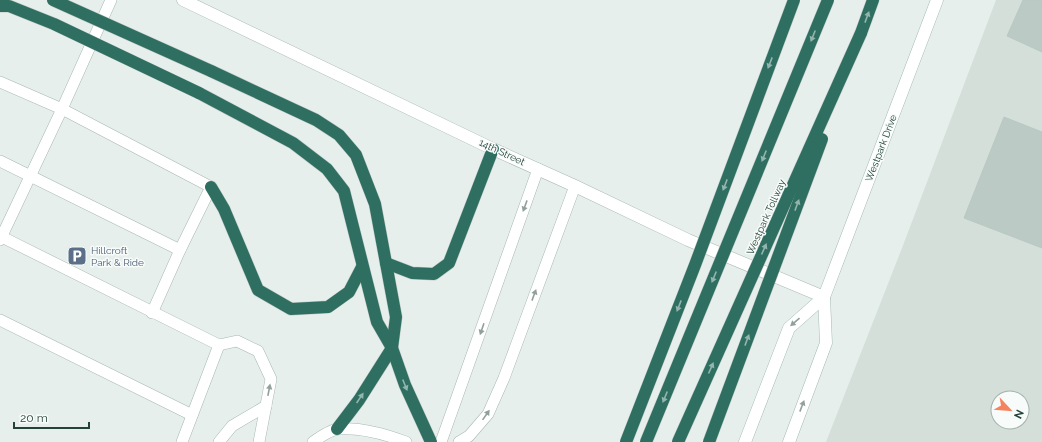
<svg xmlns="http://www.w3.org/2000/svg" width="1042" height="442" viewBox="0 0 1042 442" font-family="Raleway,sans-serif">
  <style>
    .built { fill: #d4dfda; fill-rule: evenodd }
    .building { fill: #bbcac4; stroke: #b8c9c2 }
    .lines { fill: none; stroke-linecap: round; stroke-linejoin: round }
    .lane-casing { stroke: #a8b8b2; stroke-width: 12 }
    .street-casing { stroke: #a8b8b2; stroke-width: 13 }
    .secondary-casing { stroke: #a4bbb3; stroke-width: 13 }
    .highway-casing { stroke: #c2cac8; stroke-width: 13 }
    .lane { stroke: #fff; stroke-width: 11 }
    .street { stroke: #fff; stroke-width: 12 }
    .secondary { stroke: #fff; stroke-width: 12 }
    .highway { stroke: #2f6f62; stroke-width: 12 }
    .highway-bridge-casing { stroke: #c2cac8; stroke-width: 13; stroke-linecap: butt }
    .highway-bridge { stroke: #2f6f62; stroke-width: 12 }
    .oneway { fill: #93b5ae }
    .oneway2 { fill: #92a09c }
    .labels { text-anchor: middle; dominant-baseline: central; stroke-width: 3; stroke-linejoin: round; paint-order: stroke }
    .street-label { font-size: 10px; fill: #24423a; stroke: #f7fbf9 }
    .service-label { font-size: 10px; fill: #4e5e75; stroke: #f7fbf9; text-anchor: start }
  </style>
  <rect width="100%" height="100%" fill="#e6efeb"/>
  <path class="built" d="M996,0H1042V442H826L902,248ZM998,398H1022V422H998Z"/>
  <g class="building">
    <path d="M1023,0H1042V52L1007,36Z"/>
    <path d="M1004,117L1042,132V248L964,218Z"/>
  </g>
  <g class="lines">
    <g class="lane-casing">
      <g id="lane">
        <path d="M0,82L62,109L211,187L180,250L152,313"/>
        <path d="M0,161L180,250"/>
        <path d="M0,236L219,345"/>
        <path d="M0,240L62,109L111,0"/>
        <path d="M0,320L192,415"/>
        <path d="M219,345L237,341L258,351L271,379L259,442"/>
        <path d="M182,442L219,345"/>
        <path d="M219,442L232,426L266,406"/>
        <path d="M313,442C320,437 330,430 338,429C361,427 385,434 406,442"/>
        <path d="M441,442L538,169"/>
        <path d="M459,442L469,436L488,414L504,378L575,186"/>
      </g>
    </g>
    <g class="street-casing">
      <path id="street" d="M183,0L493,149L575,186L688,240L824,297"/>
    </g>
    <g class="secondary-casing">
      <g id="secondary">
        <path d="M745,442L789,328L824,297"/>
        <path d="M789,442L826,343L824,297L937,0"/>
      </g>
    </g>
    <g class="highway-casing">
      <g id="highway">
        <path d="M861,33L873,0"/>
        <path d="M211,71L316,120L339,135L356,155L375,204L396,317L392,348L359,400L337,429"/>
        <path d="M199,93L293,143L327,169L344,191L377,322L392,348L405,385L431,442"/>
        <path d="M211,187L224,209L258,290L291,309L328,307L349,292L362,267"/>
        <path d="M386,263L412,273L434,274L449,263L493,149"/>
      </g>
    </g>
    <use href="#lane" class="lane"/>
    <use href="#street" class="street"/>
    <use href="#secondary" class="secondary"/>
    <use href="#highway" class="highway"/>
    <g class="highway-bridge-casing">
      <g id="highway-bridge">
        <path d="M53,0L211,71"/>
        <path d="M0,6H9L54,24L199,93"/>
        <path d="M626,442L695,265L794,0"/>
        <path d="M646,442L828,0"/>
        <path d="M678,442L861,33"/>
        <path d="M709,442L822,139"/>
      </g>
    </g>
    <use href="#highway-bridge" class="highway-bridge"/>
  </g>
  <defs><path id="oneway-solid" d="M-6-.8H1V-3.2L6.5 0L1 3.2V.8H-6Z"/></defs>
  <g class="oneway">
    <use href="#oneway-solid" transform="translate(867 17) rotate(-70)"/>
    <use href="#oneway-solid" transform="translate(813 36) rotate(112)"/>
    <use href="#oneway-solid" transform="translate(770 63) rotate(111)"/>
    <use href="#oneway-solid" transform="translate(764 156) rotate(112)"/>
    <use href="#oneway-solid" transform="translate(725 185) rotate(111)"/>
    <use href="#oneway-solid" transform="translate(797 205) rotate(-70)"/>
    <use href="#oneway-solid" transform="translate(764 249) rotate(-66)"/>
    <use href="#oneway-solid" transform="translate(714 277) rotate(112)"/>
    <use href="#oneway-solid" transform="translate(679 306) rotate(111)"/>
    <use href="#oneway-solid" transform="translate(747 340) rotate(-70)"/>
    <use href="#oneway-solid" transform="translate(711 368) rotate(-66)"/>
    <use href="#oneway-solid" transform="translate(405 385) rotate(68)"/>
    <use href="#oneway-solid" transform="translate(665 397) rotate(112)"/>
    <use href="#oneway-solid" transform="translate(360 398) rotate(-56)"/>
  </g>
  <g class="oneway2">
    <use href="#oneway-solid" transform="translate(525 206) rotate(110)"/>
    <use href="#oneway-solid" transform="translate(534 295) rotate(-70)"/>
    <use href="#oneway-solid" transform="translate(795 322) rotate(139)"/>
    <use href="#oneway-solid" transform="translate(482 329) rotate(109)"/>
    <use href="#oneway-solid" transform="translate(269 390) rotate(-79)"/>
    <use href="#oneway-solid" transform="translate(802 406) rotate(-69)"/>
    <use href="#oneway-solid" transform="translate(486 415) rotate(-55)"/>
  </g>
  <defs>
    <g id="parking-square" transform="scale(1)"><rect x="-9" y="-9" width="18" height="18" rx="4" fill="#5c6f8a" stroke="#f7fbf9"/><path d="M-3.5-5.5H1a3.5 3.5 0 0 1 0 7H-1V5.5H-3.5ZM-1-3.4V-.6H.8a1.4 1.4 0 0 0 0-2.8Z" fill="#fff"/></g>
  </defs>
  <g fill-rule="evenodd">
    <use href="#parking-square" x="77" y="256"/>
  </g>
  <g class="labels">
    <g class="street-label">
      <text transform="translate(881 148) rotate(-69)">Westpark Drive</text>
      <text transform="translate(502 152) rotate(25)">14th Street</text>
      <text transform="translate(766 217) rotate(-66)">Westpark Tollway</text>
    </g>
    <g class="service-label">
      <text x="91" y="250">Hillcroft<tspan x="91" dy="12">Park &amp; Ride</tspan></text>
    </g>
  </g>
  <g transform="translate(1010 410) rotate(116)"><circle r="19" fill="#f7fbf9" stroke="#a3b1ad"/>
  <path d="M0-3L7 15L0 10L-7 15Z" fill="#f4845f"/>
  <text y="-6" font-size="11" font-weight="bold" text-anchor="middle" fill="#24423a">N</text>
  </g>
  <path d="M14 422v6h75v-6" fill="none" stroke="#24423a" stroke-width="2"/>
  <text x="20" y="422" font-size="12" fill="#24423a" stroke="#f7fbf9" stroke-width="3" paint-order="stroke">20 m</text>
</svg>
